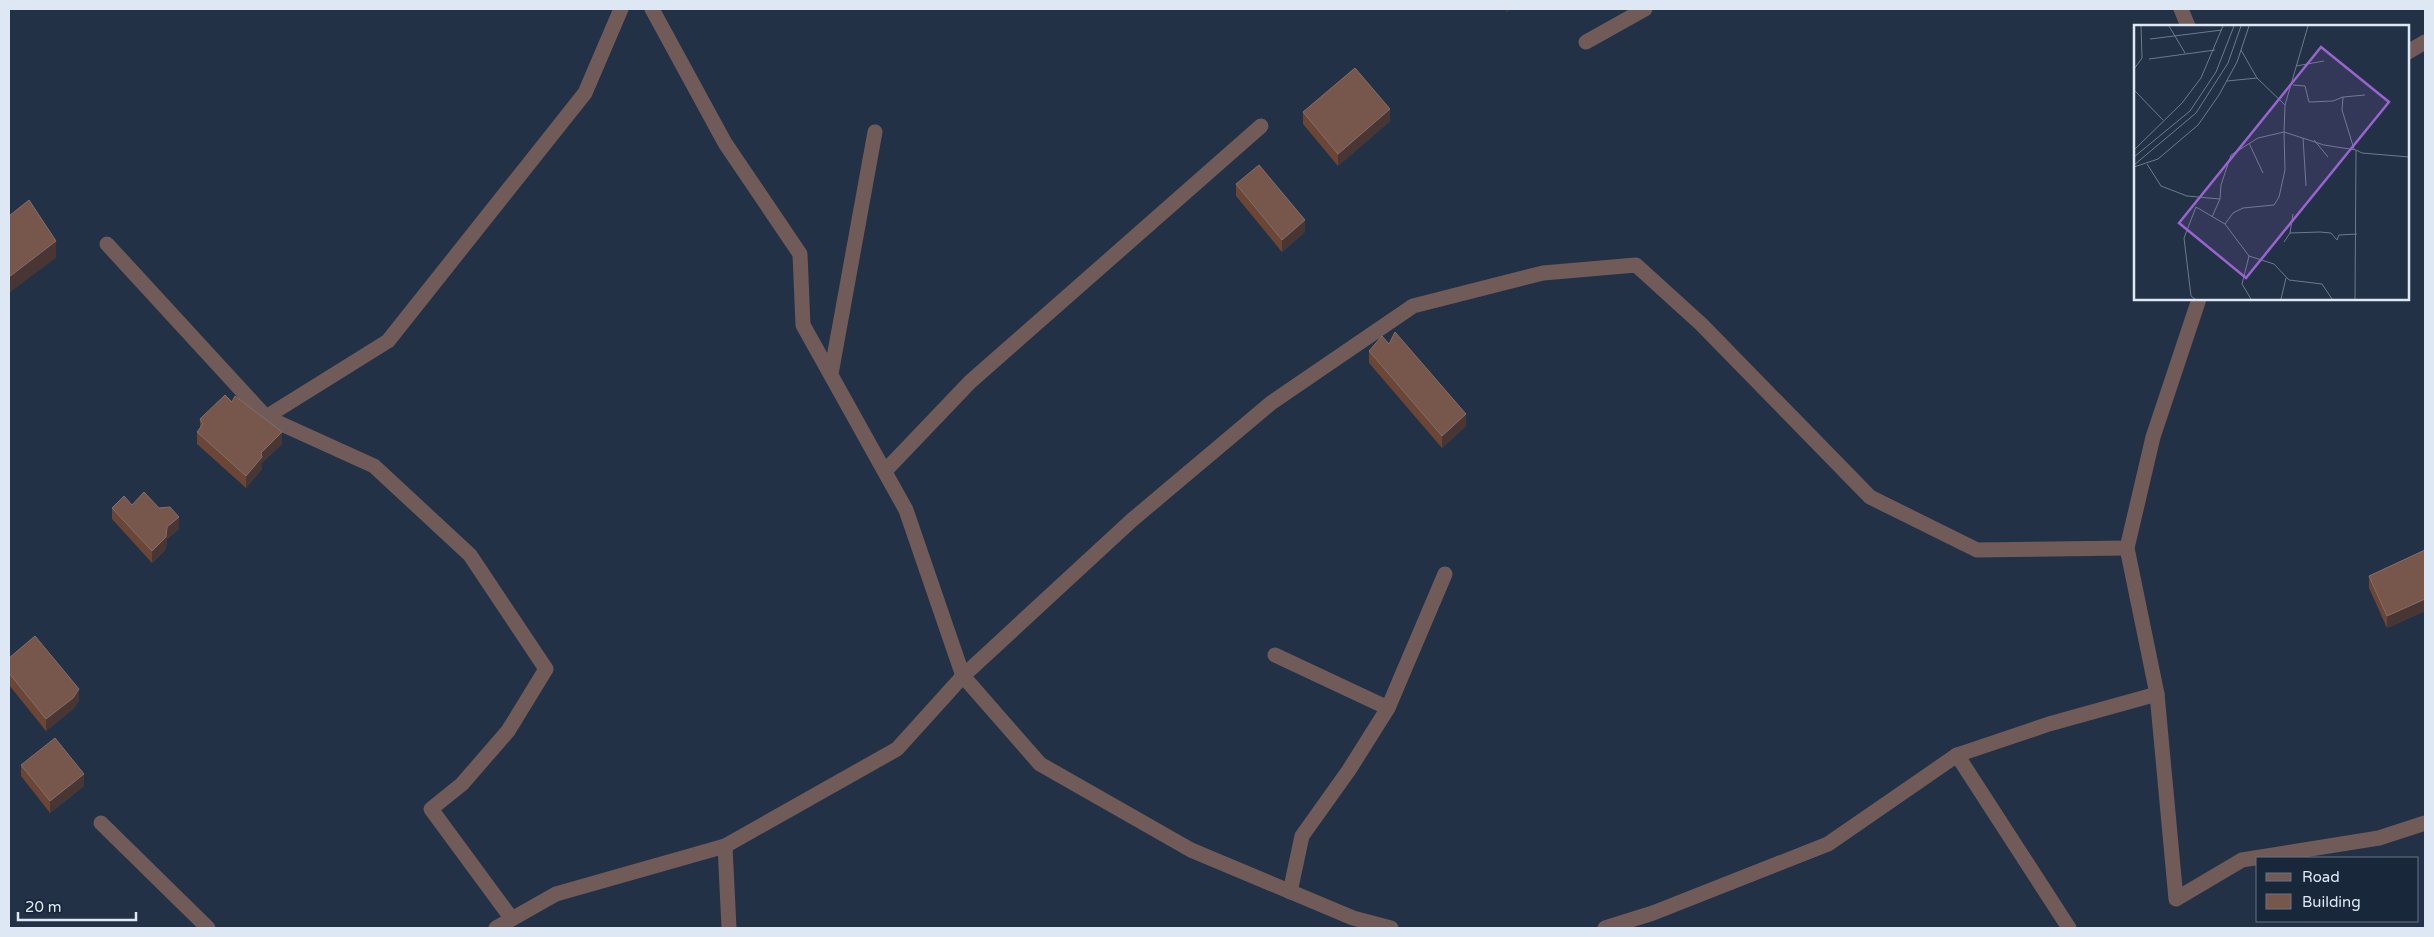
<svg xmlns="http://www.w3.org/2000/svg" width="2434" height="937" viewBox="0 0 2434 937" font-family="'Varela Round',sans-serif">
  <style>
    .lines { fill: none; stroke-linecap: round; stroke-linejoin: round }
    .street { stroke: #715b59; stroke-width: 15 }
    .wall { fill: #6b4536 }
    .shaded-wall { fill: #483634 }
    .building { fill: #77574b; stroke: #876e66 }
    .inset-road { fill: none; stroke: #6d7a8b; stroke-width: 1 }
    .view { fill: #9964cf; fill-opacity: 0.15; stroke: #9964cf; stroke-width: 2.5 }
    .inset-edge { fill: none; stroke: #dee8f5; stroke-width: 2.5 }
  </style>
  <rect width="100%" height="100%" fill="#223145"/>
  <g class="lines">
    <g class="street">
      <path d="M652,9L725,143L800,254L803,325L906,510L963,676L1132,520L1271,403L1413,306L1543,273L1636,265L1701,324L1870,497L1977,550L2127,548"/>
      <path d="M2181,9L2188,26"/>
      <path d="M1586,42L1645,9"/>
      <path d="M2408,52L2425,42"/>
      <path d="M107,244L266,417L388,341L585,93L621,9"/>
      <path d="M2199,299L2153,437L2127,548L2157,694L2176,899L2242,860L2379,838L2425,823"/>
      <path d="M831,374L875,132"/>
      <path d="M266,417L374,466L470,555L546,669L508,731L462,784L431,809L512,919"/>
      <path d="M885,471L970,382L1261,126"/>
      <path d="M1275,655L1388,708"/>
      <path d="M101,823L208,928"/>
      <path d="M725,846L729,928"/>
      <path d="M1290,892L1302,836L1349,770L1388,708L1445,574"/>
      <path d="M496,928L556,894L725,846L897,749L963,676L1040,764L1191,850L1353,918L1391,928"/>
      <path d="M1605,928L1653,913L1828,844L1957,755"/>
      <path d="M2069,928L1957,755L2049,724L2157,694"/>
    </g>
  </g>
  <g class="wall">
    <path d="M1303,112L1390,121L1338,166L1303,124Z"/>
    <path d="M1236,184L1305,232L1282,252L1236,196Z"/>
    <path d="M1369,351L1466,426L1442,448L1369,363Z"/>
    <path d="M232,402L282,444L262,463V469L246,488L197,444V432L200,428V419Z"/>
    <path d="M132,505L179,529L167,539L166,549L152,563L112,519V508Z"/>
    <path d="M2425,550V611L2387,628L2369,588V576Z"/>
    <path d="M9,658L79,701L73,709L46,731L9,685Z"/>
    <path d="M21,765L84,786L50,813L21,776Z"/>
  </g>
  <g class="shaded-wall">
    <path d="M1506,9H1511L1506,13Z"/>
    <path d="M1390,109V121L1338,166V154Z"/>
    <path d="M1305,220V232L1282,252V240Z"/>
    <path d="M56,241V258L9,293V277Z"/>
    <path d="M1466,414V426L1442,448V436Z"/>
    <path d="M282,432V444L262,463V469L246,488V476L261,453Z"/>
    <path d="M179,517V529L167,539L166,549L152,563V551L167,527Z"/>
    <path d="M2425,599V611L2387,628V616Z"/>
    <path d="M79,689V701L73,709L46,731V719Z"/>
    <path d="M84,774V786L50,813V801Z"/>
  </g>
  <g class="building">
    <path d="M1355,68L1390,109L1338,154L1303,112Z"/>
    <path d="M1259,165L1305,220L1282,240L1236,184Z"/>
    <path d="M29,200L56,241L9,277V216Z"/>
    <path d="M1395,332L1466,414L1442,436L1369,351L1382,336L1389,344Z"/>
    <path d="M225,395L232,402L235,396L282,432L261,453L262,457L246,476L197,432L203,424L200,419Z"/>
    <path d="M144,492L159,508L170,507L179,517L167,527L166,537L152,551L112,508L124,496L132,505Z"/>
    <path d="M2425,550V599L2387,616L2369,576Z"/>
    <path d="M35,636L79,689L73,698L46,719L9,673V658Z"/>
    <path d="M55,738L84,774L50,801L21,765Z"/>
  </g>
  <g transform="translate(2134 25)">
    <rect width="275" height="275" fill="#223145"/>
    <path class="inset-road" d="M35,1L51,28M16,14L88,5M107,25L123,53L151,80M15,34L81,25M162,41L190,36M0,44L8,33L7,1M93,56L123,53M159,60L171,61L175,77L199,76L209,72M0,65L29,95M169,113L172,161M180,115L194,132M115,118L129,148M220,124L208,85L209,72L231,70M0,125L48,78L67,53L89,1M222,125L228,128L275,132M0,132L56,86L82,47L100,1M13,139L27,161L53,171L86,174L78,192M0,140L62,88L94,38L107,1M0,142L24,134L64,100L85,70L103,37L115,1M86,174L87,160L97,130L124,113L150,107L151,80L174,1M91,199L99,188L109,183L140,180L145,172L151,145L150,107L190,120L222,125L221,274M156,208L159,189M150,217L156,208L186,207L197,208L203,215L205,210L223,209M115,231L108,259L117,274M61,274L57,271L50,213L62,182L91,199L115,231L140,239L155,255L188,259L198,274M147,274L152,253"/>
    <path class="view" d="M187,22L255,77L112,253L45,198Z"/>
    <rect width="275" height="275" class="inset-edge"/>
  </g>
  <rect width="2434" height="937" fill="none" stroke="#dee8f5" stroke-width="20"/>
  <rect x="2256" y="857" width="162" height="65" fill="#19273a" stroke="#687485"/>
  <rect x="2266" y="873" width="25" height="8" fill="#715b59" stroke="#687485"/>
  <text x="2302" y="882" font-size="15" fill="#dee8f5">Road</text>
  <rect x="2266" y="894" width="25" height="15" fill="#77574b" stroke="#687485"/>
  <text x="2302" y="907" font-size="15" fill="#dee8f5">Building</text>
  <path d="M18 912v8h118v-8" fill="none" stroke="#dee8f5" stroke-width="2.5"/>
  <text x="25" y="912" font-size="15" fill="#dee8f5" stroke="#19273a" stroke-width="4" paint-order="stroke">20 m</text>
</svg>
